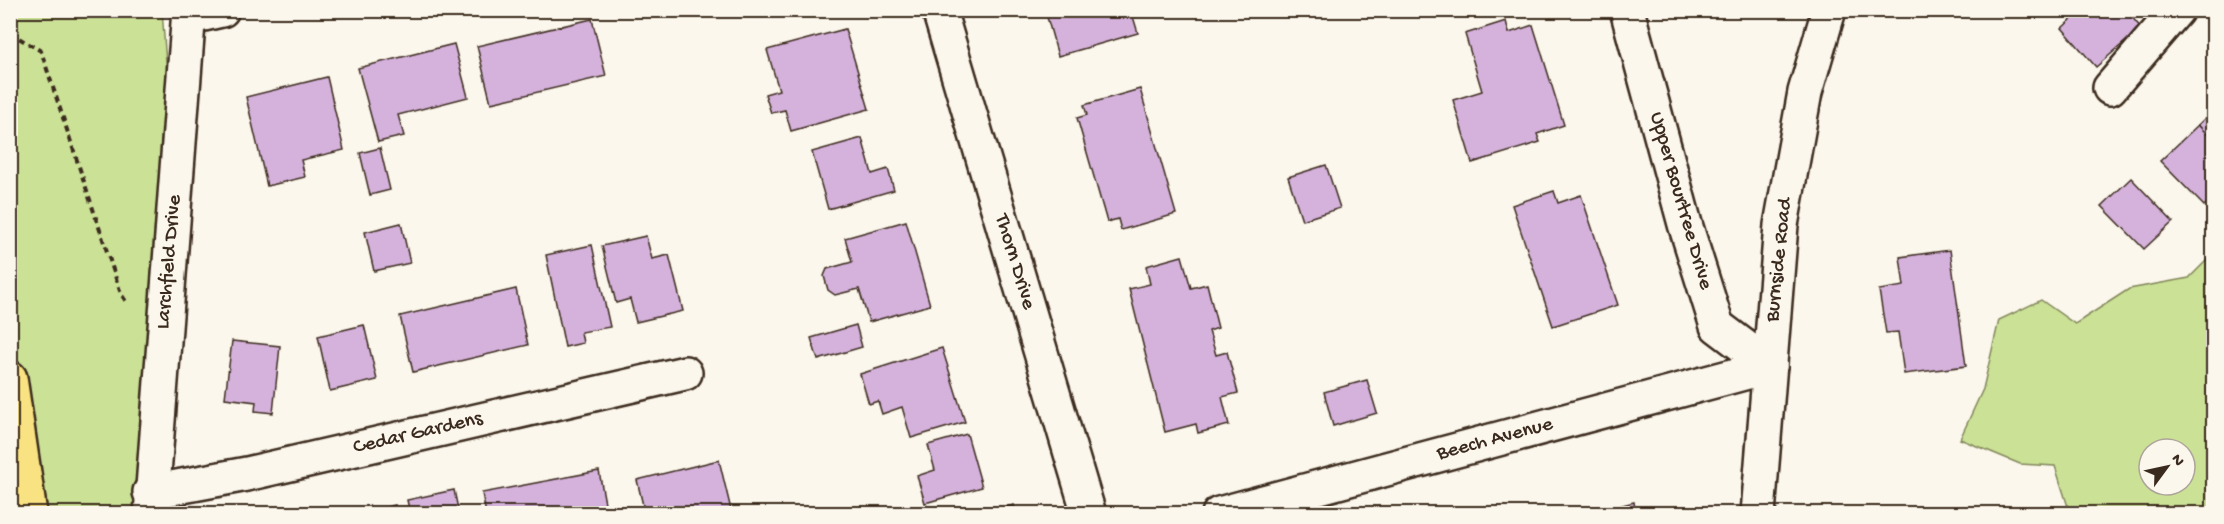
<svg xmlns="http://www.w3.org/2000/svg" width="2224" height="524" viewBox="0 0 2224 524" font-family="'Gochi Hand',sans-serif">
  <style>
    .green { fill: #cae196; stroke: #82865a; stroke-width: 1.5; fill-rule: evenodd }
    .building { fill: #d5b2dc; stroke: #3b2a1e; stroke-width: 1.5 }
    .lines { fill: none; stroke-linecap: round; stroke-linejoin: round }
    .street-casing { stroke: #3b2a1e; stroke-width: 38 }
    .secondary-casing { stroke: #3b2a1e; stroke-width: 38 }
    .primary-casing { stroke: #3b2a1e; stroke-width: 38 }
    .path { stroke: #3b2a1e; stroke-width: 4; stroke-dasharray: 6 4.5; stroke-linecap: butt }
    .street { stroke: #fbf7ec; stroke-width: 33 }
    .secondary { stroke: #fbf7ec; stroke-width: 33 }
    .primary { stroke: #f8e281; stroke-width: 33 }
    .labels { text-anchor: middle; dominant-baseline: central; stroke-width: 4.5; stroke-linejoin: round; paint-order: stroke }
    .street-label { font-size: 21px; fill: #3b2a1e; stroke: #fbf7ec }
  </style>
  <rect width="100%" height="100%" fill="#fbf7ec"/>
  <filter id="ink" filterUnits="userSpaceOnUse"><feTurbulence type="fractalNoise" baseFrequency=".0167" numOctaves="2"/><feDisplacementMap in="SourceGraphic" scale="12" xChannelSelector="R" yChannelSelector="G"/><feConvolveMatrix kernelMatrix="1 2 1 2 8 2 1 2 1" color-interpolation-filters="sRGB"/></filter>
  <g filter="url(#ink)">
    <g class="green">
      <path d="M10,11H162L171,127L141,513H11Z"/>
      <path d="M2213,254V513H2070L2055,466L2020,464L1960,439L1983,389L1999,320L2041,300L2075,324L2129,289L2189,278ZM2149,449H2185V485H2149Z"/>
    </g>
    <g class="building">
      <path d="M1045,10H1131L1138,33L1058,56Z"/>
      <path d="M2082,10H2126L2141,28L2096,67L2062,28Z"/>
      <path d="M592,19L606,76L491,103L477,46Z"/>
      <path d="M1506,21L1509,33L1533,25L1564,125L1537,134L1540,142L1472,163L1453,100L1482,91L1465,34Z"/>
      <path d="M845,29L869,109L791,131L785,110L771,113L765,94L779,90L767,50Z"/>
      <path d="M454,44L468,97L398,115L404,136L378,142L358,68Z"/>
      <path d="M327,77L344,150L301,160L305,177L267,186L246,97Z"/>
      <path d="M1140,89L1176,214L1121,230L1118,219L1107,222L1077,118L1087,115L1084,105Z"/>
      <path d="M2214,109V141L2198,125Z"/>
      <path d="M2198,125L2214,141V197L2204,206L2160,161Z"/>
      <path d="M862,138L872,174L888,169L894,190L828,209L812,152Z"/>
      <path d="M380,148L390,190L370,195L360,153Z"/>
      <path d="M1326,165L1340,208L1302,220L1288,177Z"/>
      <path d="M2131,178L2173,222L2144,249L2102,206Z"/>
      <path d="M1554,191L1558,203L1581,195L1618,305L1553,326L1512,205Z"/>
      <path d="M906,221L930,305L869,322L859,289L835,295L828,290L824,276L827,269L852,262L845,238Z"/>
      <path d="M401,223L410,263L374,271L365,232Z"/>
      <path d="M646,236L652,259L669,255L683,311L636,322L630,299L616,303L602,246Z"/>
      <path d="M592,245L610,327L581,332L583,343L565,347L546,255Z"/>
      <path d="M1950,250L1966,366L1904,374L1898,332L1886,333L1879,290L1904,286L1900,257Z"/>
      <path d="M1182,256L1191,288L1207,284L1218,328L1209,331L1216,355L1227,352L1238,393L1222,397L1229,425L1198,433L1196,424L1165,432L1129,289L1150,284L1146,266Z"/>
      <path d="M516,289L528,345L413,372L400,316Z"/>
      <path d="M364,325L377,380L330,391L318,336Z"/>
      <path d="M856,325L862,347L818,360L811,338Z"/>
      <path d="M232,341L280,346L273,413L255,411L256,402L225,398Z"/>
      <path d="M942,348L965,422L911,438L902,407L882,414L878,401L869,404L860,374Z"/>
      <path d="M1367,380L1377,413L1333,426L1324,392Z"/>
      <path d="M967,434L982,487L925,503L917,476L935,470L928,445Z"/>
      <path d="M719,460L732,514H645L637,480Z"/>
      <path d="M599,471L607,514H486L482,493Z"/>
      <path d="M454,490L459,514H410L407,500Z"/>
      <path d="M1634,502L1636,514H1589Z"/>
      <path d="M395,505L397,514H376L375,510Z"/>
      <path d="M1014,505L1016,514H982Z"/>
    </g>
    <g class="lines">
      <g class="street-casing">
        <g id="street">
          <path d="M939,10L1089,514"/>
          <path d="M1627,10L1685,224L1717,326L1770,366"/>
          <path d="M191,17L222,10"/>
          <path d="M2110,88L2177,10"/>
          <path d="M150,492L247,474L685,373"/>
          <path d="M151,514L189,10"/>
          <path d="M1219,514L1770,366"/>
        </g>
      </g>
      <g class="secondary-casing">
        <path id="secondary" d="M1758,514L1781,225L1805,92L1829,10"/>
      </g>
      <g class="primary-casing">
        <path id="primary" d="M10,378L30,514"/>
      </g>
      <path class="path" d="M10,33L41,51L121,294L127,303"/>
      <use href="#street" class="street"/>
      <use href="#secondary" class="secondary"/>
      <use href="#primary" class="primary"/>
    </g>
  </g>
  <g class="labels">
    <g class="street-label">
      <text transform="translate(1680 201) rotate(74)">Upper Bourtree Drive</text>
      <text transform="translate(1780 260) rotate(-84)">Burnside Road</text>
      <text transform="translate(170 262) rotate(-85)">Larchfield Drive</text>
      <text transform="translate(1014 262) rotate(73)">Thorn Drive</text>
      <text transform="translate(418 434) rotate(-13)">Cedar Gardens</text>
      <text transform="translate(1495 440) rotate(-15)">Beech Avenue</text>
    </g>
  </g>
  <rect width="2224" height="524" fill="none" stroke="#fbf7ec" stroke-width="36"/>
  <rect x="18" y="18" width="2188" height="488" fill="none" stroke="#3b2a1e" stroke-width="2" filter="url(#ink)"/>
  <g transform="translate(2167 467) rotate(57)"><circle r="28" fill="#fbf7ec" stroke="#aea59a" stroke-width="1.5"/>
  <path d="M0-4.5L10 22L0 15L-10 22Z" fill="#3b2a1e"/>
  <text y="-9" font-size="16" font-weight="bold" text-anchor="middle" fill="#3b2a1e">N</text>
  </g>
</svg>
